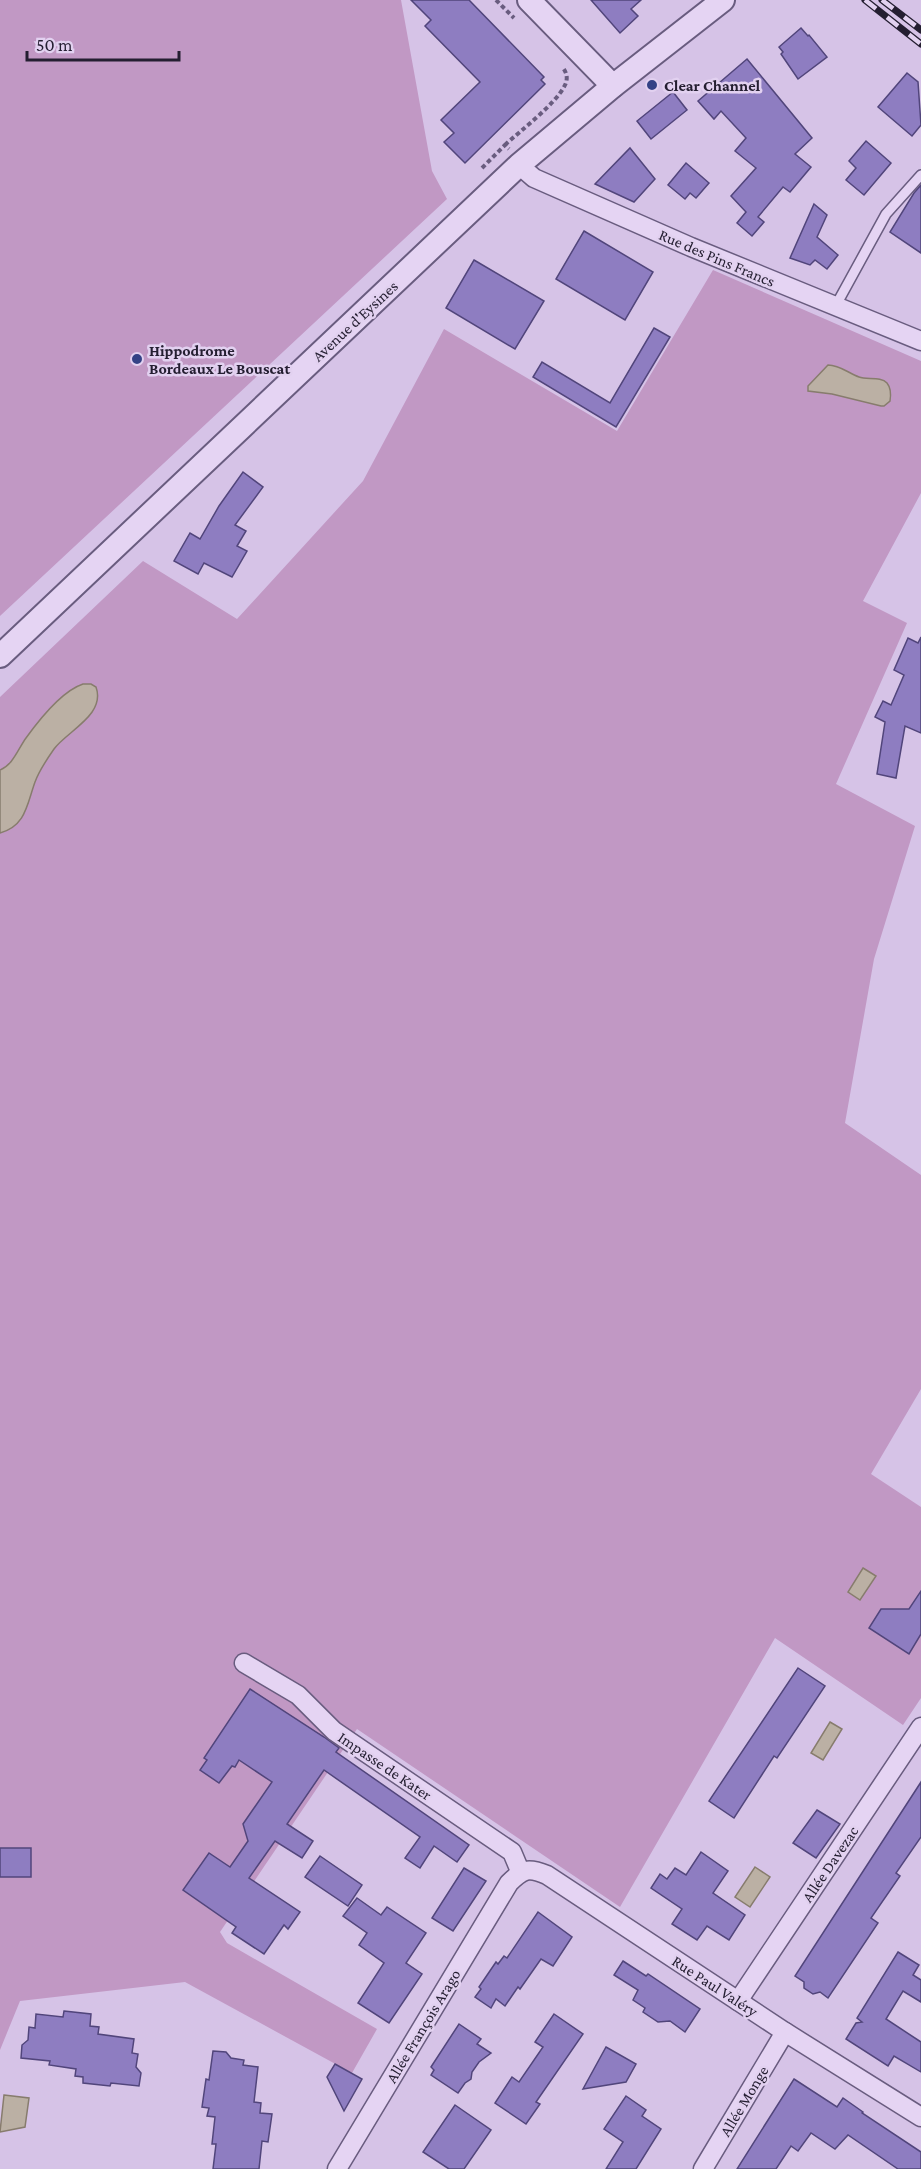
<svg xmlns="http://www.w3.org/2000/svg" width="921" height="2169" viewBox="0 0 921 2169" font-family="'Crimson Pro',serif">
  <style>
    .green { fill: #c198c4 }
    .water { fill: #bbb0a4; stroke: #877c6d; stroke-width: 1.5 }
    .building { fill: #8e7dc1; stroke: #51457b; stroke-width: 1.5 }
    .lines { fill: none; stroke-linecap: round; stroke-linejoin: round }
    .service-casing { stroke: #695c7f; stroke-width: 12 }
    .minor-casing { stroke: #695c7f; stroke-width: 21 }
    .tertiary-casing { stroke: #695c7f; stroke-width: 26 }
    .path { stroke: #695c7f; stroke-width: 4; stroke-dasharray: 4.5 3; stroke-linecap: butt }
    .service { stroke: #e5d4f3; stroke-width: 9 }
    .minor { stroke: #e5d4f3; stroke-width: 18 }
    .tertiary { stroke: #e5d4f3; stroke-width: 22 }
    .rail-casing { stroke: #241e31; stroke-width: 7 }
    .rail { stroke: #e2d1f0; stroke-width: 4.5; stroke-dasharray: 14; stroke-linecap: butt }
    .poi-dot { fill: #344286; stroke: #e2d1f0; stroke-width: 2 }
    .labels { text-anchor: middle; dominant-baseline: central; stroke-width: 5; stroke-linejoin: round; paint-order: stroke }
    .poi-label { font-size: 16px; font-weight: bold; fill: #241e31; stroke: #e2d1f0; text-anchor: start }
    .street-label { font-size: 16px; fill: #241e31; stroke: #e2d1f0 }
  </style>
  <rect width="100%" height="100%" fill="#d6c3e7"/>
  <g class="green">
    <path d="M0,0H401L432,171L447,199L0,616Z"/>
    <path d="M713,270L921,361V493L863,601L907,623L836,784L915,826L874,959L845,1123L921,1175V1389L871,1474L921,1507V1698L903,1725L775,1638L620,1907L357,1729L220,1932L227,1943L377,2029L352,2073L185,1982L20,2001L0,2050V697L143,561L237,619L363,481L444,329L617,431Z"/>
  </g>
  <g class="water">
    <path d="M828,365C840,365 848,373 859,377C867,380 881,376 887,383C891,388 891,395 890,401L884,406H881L832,394L808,391V386Z"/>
    <path d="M83,684H91L96,687C106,715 67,731 54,749C47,759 39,771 35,782C27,804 26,826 0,833V770C13,765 18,749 26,738C39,720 62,691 83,684Z"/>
    <path d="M863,1568L876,1576L860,1600L848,1592Z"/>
    <path d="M830,1722L842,1729L823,1760L811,1753Z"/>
    <path d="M755,1867L770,1877L750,1907L735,1897Z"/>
    <path d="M4,2095L29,2098L25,2127L0,2132Z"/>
  </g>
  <g class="building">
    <path d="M411,0H469L544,77L541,80L545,84L465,163L444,142L454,133L441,120L480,82L425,26L431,20Z"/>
    <path d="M591,0H641L631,9L638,16L620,33Z"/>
    <path d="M801,28L808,36L809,35L827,57L798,79L781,54L783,52L779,47Z"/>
    <path d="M747,59L812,138L795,154L811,167L790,192L783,187L758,217L764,222L752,236L737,223L746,212L731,196L756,168L735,151L746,138L721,111L714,119L698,101Z"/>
    <path d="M907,73L918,82L921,125L912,136L878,107Z"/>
    <path d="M673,92L687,110L651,139L637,121Z"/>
    <path d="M866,141L891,163L864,195L846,180L856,168L849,161Z"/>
    <path d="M630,148L655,179L634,202L595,184Z"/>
    <path d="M686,163L709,183L696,198L690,193L685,199L668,185Z"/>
    <path d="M921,185V253L890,232L914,193Z"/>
    <path d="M814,204L827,215L817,237L838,255L827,269L815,260L810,265L790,258Z"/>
    <path d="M584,231L653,272L625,320L556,279Z"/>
    <path d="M474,260L544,301L515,349L446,308Z"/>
    <path d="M654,328L670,337L616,427L533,377L542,362L610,403Z"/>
    <path d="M243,472L263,487L235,525L246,531L237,546L247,551L232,577L204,563L198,574L174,561L190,533L200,539L219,506Z"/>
    <path d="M921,637V733L905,726L896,778L877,774L885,722L875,717L883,701L891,705L904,675L894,670L908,638L918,643Z"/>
    <path d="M921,1591V1634L909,1654L869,1628L881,1609H909Z"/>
    <path d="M798,1668L825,1686L777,1758L774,1756L734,1818L709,1801Z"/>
    <path d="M250,1689L324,1737L339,1748L336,1752L469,1845L457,1862L434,1846L420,1868L405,1858L420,1837L324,1770L287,1824L313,1841L302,1858L275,1841L249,1878L300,1912L288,1929L284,1925L264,1954L232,1933L236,1927L183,1890L209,1853L230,1867L248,1841L243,1824L272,1782L239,1760L235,1767L232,1766L219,1783L200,1770L207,1760L204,1758Z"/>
    <path d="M921,1782V1837L896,1873L900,1876L871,1918L878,1923L828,1998L820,1992L813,1994L804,1988V1982L795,1976Z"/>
    <path d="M817,1810L840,1824L816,1858L793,1843Z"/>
    <rect x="0" y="1848" width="31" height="29"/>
    <path d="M701,1852L728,1871L713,1893L745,1915L729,1940L707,1926L697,1940L672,1924L682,1909L651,1888L660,1874L667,1879L675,1868L686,1875Z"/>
    <path d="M320,1856L362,1885L348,1906L305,1877Z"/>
    <path d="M464,1868L486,1881L453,1931L432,1918Z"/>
    <path d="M357,1898L381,1915L387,1907L426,1933L406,1963L422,1974L389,2023L358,2003L384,1963L359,1945L367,1933L343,1916Z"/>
    <path d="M538,1912L572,1937L553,1966L541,1959L520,1989L518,1987L505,2006L496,1999L491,2008L475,1997L481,1989L479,1987L496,1962L498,1964L504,1956L507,1958Z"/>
    <path d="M898,1952L919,1965L913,1975L921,1980V2002L903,1991L886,2019L921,2042V2072L894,2056L888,2066L846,2039L856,2023L862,2022L857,2018Z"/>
    <path d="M623,1961L646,1976L648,1974L700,2009L685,2032L670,2021L658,2022L643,2012L645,2008L633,2000L638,1990L614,1975Z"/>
    <path d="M64,2011L91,2014L90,2026L99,2027L98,2034L134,2039L132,2053L138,2054L136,2067L141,2073L139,2086L111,2083L110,2086L83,2083V2077L75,2076L76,2069L49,2065L50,2061L21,2058L22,2045L28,2040L29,2027L35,2028L36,2014L63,2017Z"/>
    <path d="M554,2014L583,2034L536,2102L540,2104L526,2124L495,2103L512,2077L519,2082L543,2047L535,2042Z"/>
    <path d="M459,2024L481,2039L477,2044L491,2053L479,2062L472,2072L471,2079L465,2083L458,2093L431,2075L434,2070L431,2067Z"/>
    <path d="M606,2047L636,2064L626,2082L583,2089Z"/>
    <path d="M213,2051L226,2052L231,2058L244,2060L243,2065L258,2067L254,2102L261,2103L260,2113L272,2114L268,2142L262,2141L259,2169H213L216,2144H212L215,2117L207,2116L209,2108L202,2107L206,2079L209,2080Z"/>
    <path d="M335,2064L362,2079L344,2111L327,2077Z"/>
    <path d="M794,2079L837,2107L843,2098L863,2112L862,2113L921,2152V2169H898L848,2135L835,2149L811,2133L798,2151L791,2146L776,2169H737Z"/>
    <path d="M626,2096L646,2110L642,2116L661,2129L636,2169H606L623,2142L604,2129Z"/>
    <path d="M455,2105L491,2130L464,2169H449L423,2152Z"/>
  </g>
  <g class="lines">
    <g class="service-casing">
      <path id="service" d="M835,307L886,214L921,175"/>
    </g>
    <g class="minor-casing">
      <g id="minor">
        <path d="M519,165L534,178L691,247L921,341"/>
        <path d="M244,1663L298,1695L334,1731L512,1852L520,1871"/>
        <path d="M738,2001L921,1727"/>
        <path d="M337,2169L509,1883C523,1869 528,1867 547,1875L785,2032L921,2117"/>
        <path d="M703,2169L785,2032"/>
      </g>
    </g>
    <g class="tertiary-casing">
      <g id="tertiary">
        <path d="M529,0L613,86"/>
        <path d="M0,656L519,165L613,86L723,0"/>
      </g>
    </g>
    <g class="path">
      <path d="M496,0L514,18"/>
      <path d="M505,145C521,130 556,104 565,85C568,79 567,73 563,68"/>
      <path d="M482,168L505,145L509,149"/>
    </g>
    <use href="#service" class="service"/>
    <use href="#minor" class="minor"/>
    <use href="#tertiary" class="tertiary"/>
    <g class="rail-casing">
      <g id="rail">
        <path d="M865,0L921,44"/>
        <path d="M882,0L921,30"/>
      </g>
    </g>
    <use href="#rail" class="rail"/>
  </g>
  <g class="poi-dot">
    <circle cx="652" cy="85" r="6"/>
    <circle cx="137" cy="359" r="6"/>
  </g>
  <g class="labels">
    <g class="poi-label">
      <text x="664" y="85">Clear Channel</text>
      <text x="149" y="350">Hippodrome<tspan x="149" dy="18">Bordeaux Le Bouscat</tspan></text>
    </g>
    <g class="street-label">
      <text transform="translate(717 258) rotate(23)">Rue des Pins Francs</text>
      <text transform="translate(355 321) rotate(-43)">Avenue d'Eysines</text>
      <text transform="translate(385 1766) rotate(34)">Impasse de Kater</text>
      <text transform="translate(830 1864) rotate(-56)">Allée Davezac</text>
      <text transform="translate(715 1986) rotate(33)">Rue Paul Valéry</text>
      <text transform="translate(423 2026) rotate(-59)">Allée François Arago</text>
      <text transform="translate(744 2101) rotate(-59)">Allée Monge</text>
    </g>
  </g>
  <path d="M27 51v9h152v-9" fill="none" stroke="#241e31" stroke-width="3"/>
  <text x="36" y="51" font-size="18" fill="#241e31" stroke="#e2d1f0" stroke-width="4.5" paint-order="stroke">50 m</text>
</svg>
